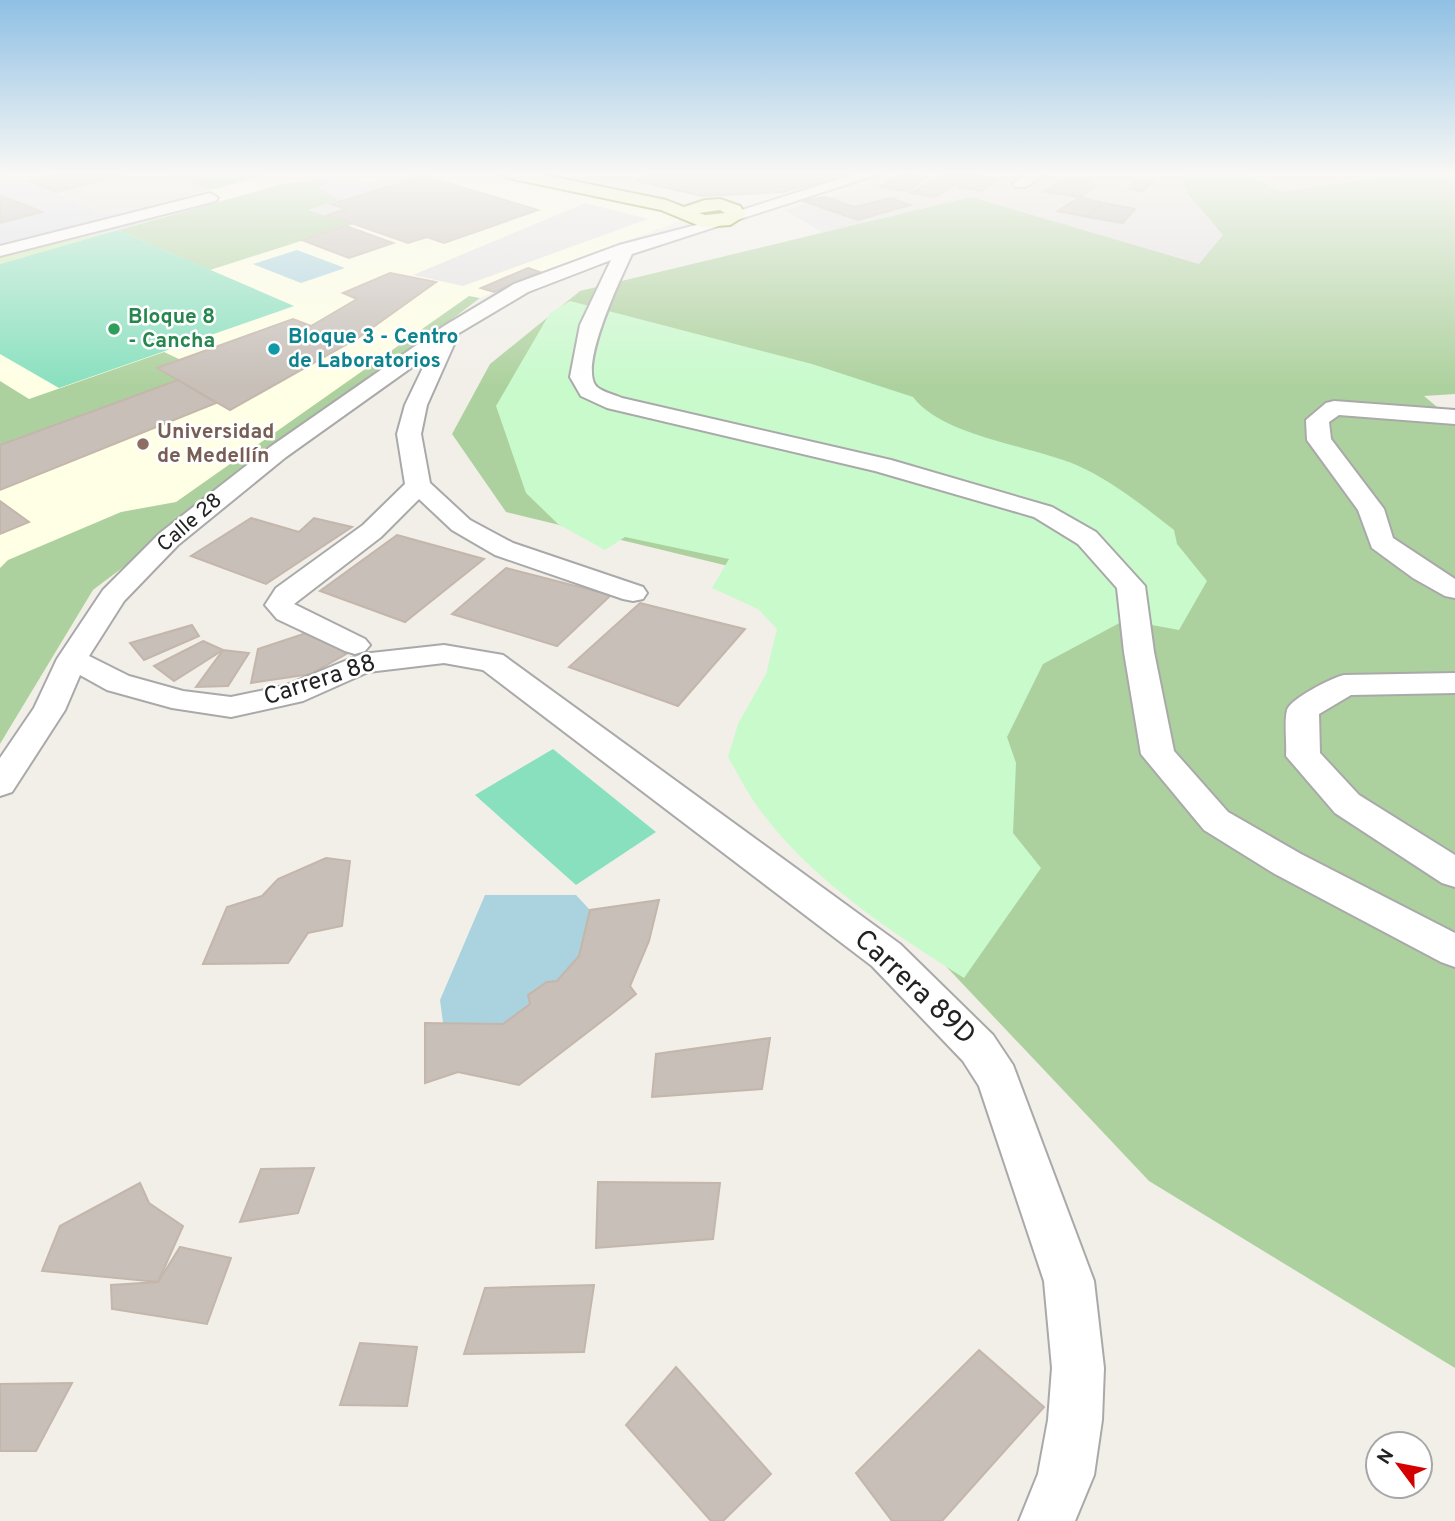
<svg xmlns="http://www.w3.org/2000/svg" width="1455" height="1521" viewBox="0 0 1455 1521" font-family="Overpass,sans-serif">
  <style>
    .residential { fill: #e0dfdf }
    .education { fill: #ffffe5 }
    .grass { fill: #cdebb0 }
    .forest { fill: #add19e }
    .park { fill: #c8facc }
    .pitch { fill: #88e0be }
    .parking { fill: #e2e2e2 }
    .plaza { fill: #dddde8 }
    .water { fill: #aad3df }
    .building { fill: #c7bfb8; stroke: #c4b6ab; stroke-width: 2 }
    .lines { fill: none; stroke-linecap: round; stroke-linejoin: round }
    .street-casing { stroke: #a9a9a9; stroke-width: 4 }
    .secondary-casing { stroke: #707d05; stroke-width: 4 }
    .street { fill: #fff; fill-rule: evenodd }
    .secondary { fill: #f7fabf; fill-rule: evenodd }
    .leisure-dot { fill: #2e9e5b; stroke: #fff; stroke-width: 2.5 }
    .culture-dot { fill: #0f9aa8; stroke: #fff; stroke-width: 2.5 }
    .education-dot { fill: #8d6e63; stroke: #fff; stroke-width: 2.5 }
    .labels { text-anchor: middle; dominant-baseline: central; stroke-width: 5; stroke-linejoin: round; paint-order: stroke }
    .far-leisure-label { font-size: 21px; font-weight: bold; fill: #27864d; stroke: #fff; text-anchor: start }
    .far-culture-label { font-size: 21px; font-weight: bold; fill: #0d838f; stroke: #fff; text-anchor: start }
    .far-education-label { font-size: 21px; font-weight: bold; fill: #785e54; stroke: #fff; text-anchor: start }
    .far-street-label { font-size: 21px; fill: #222; stroke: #fff }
    .street-label { font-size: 24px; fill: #222; stroke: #fff }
    .near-street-label { font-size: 28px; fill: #222; stroke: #fff }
  </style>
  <rect width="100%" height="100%" fill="#f2efe9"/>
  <path class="residential" d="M899,173H1455L1248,319L845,246L785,210L860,189Z"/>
  <path class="education" d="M0,173H485L661,208L682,214L678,222L540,272L480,298L93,590L0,744Z"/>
  <path class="grass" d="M118,230L0,264V255Z"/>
  <g class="forest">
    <path d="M163,173H272L210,190Z"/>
    <path d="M1180,173H1246L1281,192L1409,173H1455V394L1424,396L1455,422V1368L1149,1181L750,759L807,637L757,573L506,512L452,434L490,364L580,291L971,197L1199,264L1223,235L1188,194Z"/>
    <path d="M328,178V183L320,188L339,200L309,210L354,224L210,270L118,230L283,184Z"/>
    <path d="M469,296L480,298L93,590L0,744V568L8,560L121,512L176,502Z"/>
    <path d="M164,352L181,360L158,369L178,380L0,445V381L29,399Z"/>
  </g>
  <path class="park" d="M570,301L812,364L913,397C945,439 1040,446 1085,469C1117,485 1146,508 1174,530L1177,544L1207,581L1179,630L1125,620L1043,664L1007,737L1016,763L1013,833L1041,868L964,978C890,931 805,876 755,803C745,789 737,772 728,757L738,724L766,674L777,629L758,609L712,588L729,559L625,537L605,550L558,524L526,493L496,406L550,313Z"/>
  <g class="pitch">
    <path d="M118,230L294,306L59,388L0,354V264Z"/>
    <path d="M553,749L656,832L576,885L475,795Z"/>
  </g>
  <g class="parking">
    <path d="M127,173H163L210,190L129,212L103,213L56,192Z"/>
    <path d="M585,203L648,219L463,286L413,275Z"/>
  </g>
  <g class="plaza">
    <path d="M0,173H10L103,213L129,212L180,198L201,206L118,230L0,255V224L41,212L0,195Z"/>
    <path d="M412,173L427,175L332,204L346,209L328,215L308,210L338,200L319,188L327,183L328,178L371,182Z"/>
  </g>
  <g class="water">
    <path d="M297,250L345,268L301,283L253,264Z"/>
    <path d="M485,895H576L590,910L579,956L557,981L547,982L528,995L530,1004L503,1024L443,1023L440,1000Z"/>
  </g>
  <g class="building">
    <path d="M60,173H127L56,192L29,181Z"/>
    <path d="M651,173H860L782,192L702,196L637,181Z"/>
    <path d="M946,173H974L935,197L911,193Z"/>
    <path d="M900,175H914L926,177L908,191L880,187Z"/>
    <path d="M974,175L999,179L982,191L959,187Z"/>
    <path d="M424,176L538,210L444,243L427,237L408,243L328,215L346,209L331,204Z"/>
    <path d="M1064,180H1086L1096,186L1080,197L1044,192Z"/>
    <path d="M1137,180L1153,182L1142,192L1128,188Z"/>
    <path d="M0,195L42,212L0,223Z"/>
    <path d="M825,197L854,207L891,198L910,205L858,220L803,201Z"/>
    <path d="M1080,197L1103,203L1087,217L1058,211Z"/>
    <path d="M1103,203L1135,209L1123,223L1087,217Z"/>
    <path d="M346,226L393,243L349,258L302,240Z"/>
    <path d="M528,268L540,272L494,292L481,288Z"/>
    <path d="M390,273L436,282L358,338L230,410L157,368L293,319L311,326L357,299L343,293Z"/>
    <path d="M178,380L216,403L0,490V445Z"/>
    <path d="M0,501L29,522L0,534Z"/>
    <path d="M251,518L299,532L314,518L352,527L266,584L191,556Z"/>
    <path d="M397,535L484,559L405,622L320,591Z"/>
    <path d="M506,568L611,595L557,646L452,614Z"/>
    <path d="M640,603L745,629L678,706L569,667Z"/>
    <path d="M192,625L199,636L144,660L130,643Z"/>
    <path d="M315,630L346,654L311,674L251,683L258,649Z"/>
    <path d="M203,641L223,650L174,681L154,666Z"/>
    <path d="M223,650L249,653L228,686L196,687Z"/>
    <path d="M326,858L350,861L342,926L308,933L288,963L203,964L227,907L262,896L278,879Z"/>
    <path d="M659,900L649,941L630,986L636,994L610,1015L519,1085L458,1072L425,1083V1023L503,1024L530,1004L528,995L547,982L557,981L579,956L590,910Z"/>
    <path d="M770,1038L762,1089L652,1097L656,1054Z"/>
    <path d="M314,1168L298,1213L240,1222L261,1169Z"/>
    <path d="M598,1182L720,1183L713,1239L596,1248Z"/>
    <path d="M140,1183L149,1203L183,1226L158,1282L42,1271L60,1226Z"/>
    <path d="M180,1247L231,1258L207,1324L112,1309L111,1285L158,1282Z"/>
    <path d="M594,1285L584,1352L464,1354L485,1288Z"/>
    <path d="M360,1343L417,1347L407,1406L340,1405Z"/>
    <path d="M979,1350L1044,1407L942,1521H892L856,1473Z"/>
    <path d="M676,1367L771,1474L723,1521H711L626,1425Z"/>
    <path d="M72,1383L36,1451H0V1384Z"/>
  </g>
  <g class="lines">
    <g class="street-casing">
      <g id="street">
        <path d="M858,173H882L632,254C622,276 577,368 597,387C603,392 615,395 622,398L891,460L1052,507L1096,532L1145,586L1154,652L1174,751L1228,812L1301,854L1455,933V967L1441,962L1275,874L1204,830L1141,754L1124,652L1117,588L1078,544L1034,517L875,471L607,408L581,396L570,377L580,325L611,260L528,292L459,333L427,405L421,434L430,483L470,520L513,543L643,587L647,593L643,599L633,601L623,599L495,555L452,530L419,499L381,537L294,604L365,639L370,645L365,651L355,654L345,651L277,619L265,605L276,588L363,525L405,484L397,434L405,405L429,355L286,457L178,545L124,601L89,656L129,676L183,691L231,697L284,686L362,654L444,645L503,655L900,944L993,1035L1013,1065L1094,1281L1104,1368L1102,1420L1094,1475L1075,1521H1019L1038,1474L1048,1420L1052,1368L1044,1281L979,1086L963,1061L872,966L483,670L444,663L368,672L303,701L231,717L172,708L107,690L80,675L65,710L12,792L0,796V758L34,708L57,659L103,590L160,533L270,447L444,326L514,284L619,245L727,217L729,214Z"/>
        <path d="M1028,173H1046L1026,187H1016L1013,184Z"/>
        <path d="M210,193L218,198L216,201L0,256V246Z"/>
        <path d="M1334,401L1455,410V424L1339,415L1329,422L1331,439L1384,509L1393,538L1455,579V598L1445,596L1413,578L1372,548L1358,510L1307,440L1306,420L1326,403Z"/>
        <path d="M1455,673V693L1351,695L1319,714L1320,753L1359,795L1455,855V887L1442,883L1335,813L1286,756C1287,742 1284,723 1287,710C1291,698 1332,678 1344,675Z"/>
      </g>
    </g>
    <g class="secondary-casing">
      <path id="secondary" d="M500,173H535L666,200L684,207L705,200L720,199L740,206L746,215L730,225L702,227L661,210L508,178ZM720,210L725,213L705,215L699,213Z"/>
    </g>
    <use href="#street" class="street"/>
    <use href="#secondary" class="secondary"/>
  </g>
  <linearGradient id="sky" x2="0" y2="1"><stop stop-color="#8fc0e4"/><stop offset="0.45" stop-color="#f9f8f5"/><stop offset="1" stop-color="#f9f8f5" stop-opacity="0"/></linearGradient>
  <rect width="1455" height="386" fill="url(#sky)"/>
  <circle class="leisure-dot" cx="114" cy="329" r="7"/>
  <circle class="culture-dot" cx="274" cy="349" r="7"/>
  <circle class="education-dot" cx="143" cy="444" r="7"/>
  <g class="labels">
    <g class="far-leisure-label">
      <text x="128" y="317">Bloque 8<tspan x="128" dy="24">- Cancha</tspan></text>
    </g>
    <g class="far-culture-label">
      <text x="288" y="337">Bloque 3 - Centro<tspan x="288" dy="24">de Laboratorios</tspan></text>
    </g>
    <g class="far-education-label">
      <text x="157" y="432">Universidad<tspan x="157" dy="24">de Medellín</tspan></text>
    </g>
    <g class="far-street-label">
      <text transform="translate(190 523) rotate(-41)">Calle 28</text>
    </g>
    <g class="street-label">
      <text transform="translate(320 681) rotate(-18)">Carrera 88</text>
    </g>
    <g class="near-street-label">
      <text transform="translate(914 988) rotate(43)">Carrera 89D</text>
    </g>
  </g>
  <g transform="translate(1399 1465) rotate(302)"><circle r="33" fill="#ffffff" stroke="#a7a7a7" stroke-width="2"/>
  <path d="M0-5L12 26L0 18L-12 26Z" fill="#d40000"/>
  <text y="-10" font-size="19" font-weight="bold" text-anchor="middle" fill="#222222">N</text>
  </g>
</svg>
